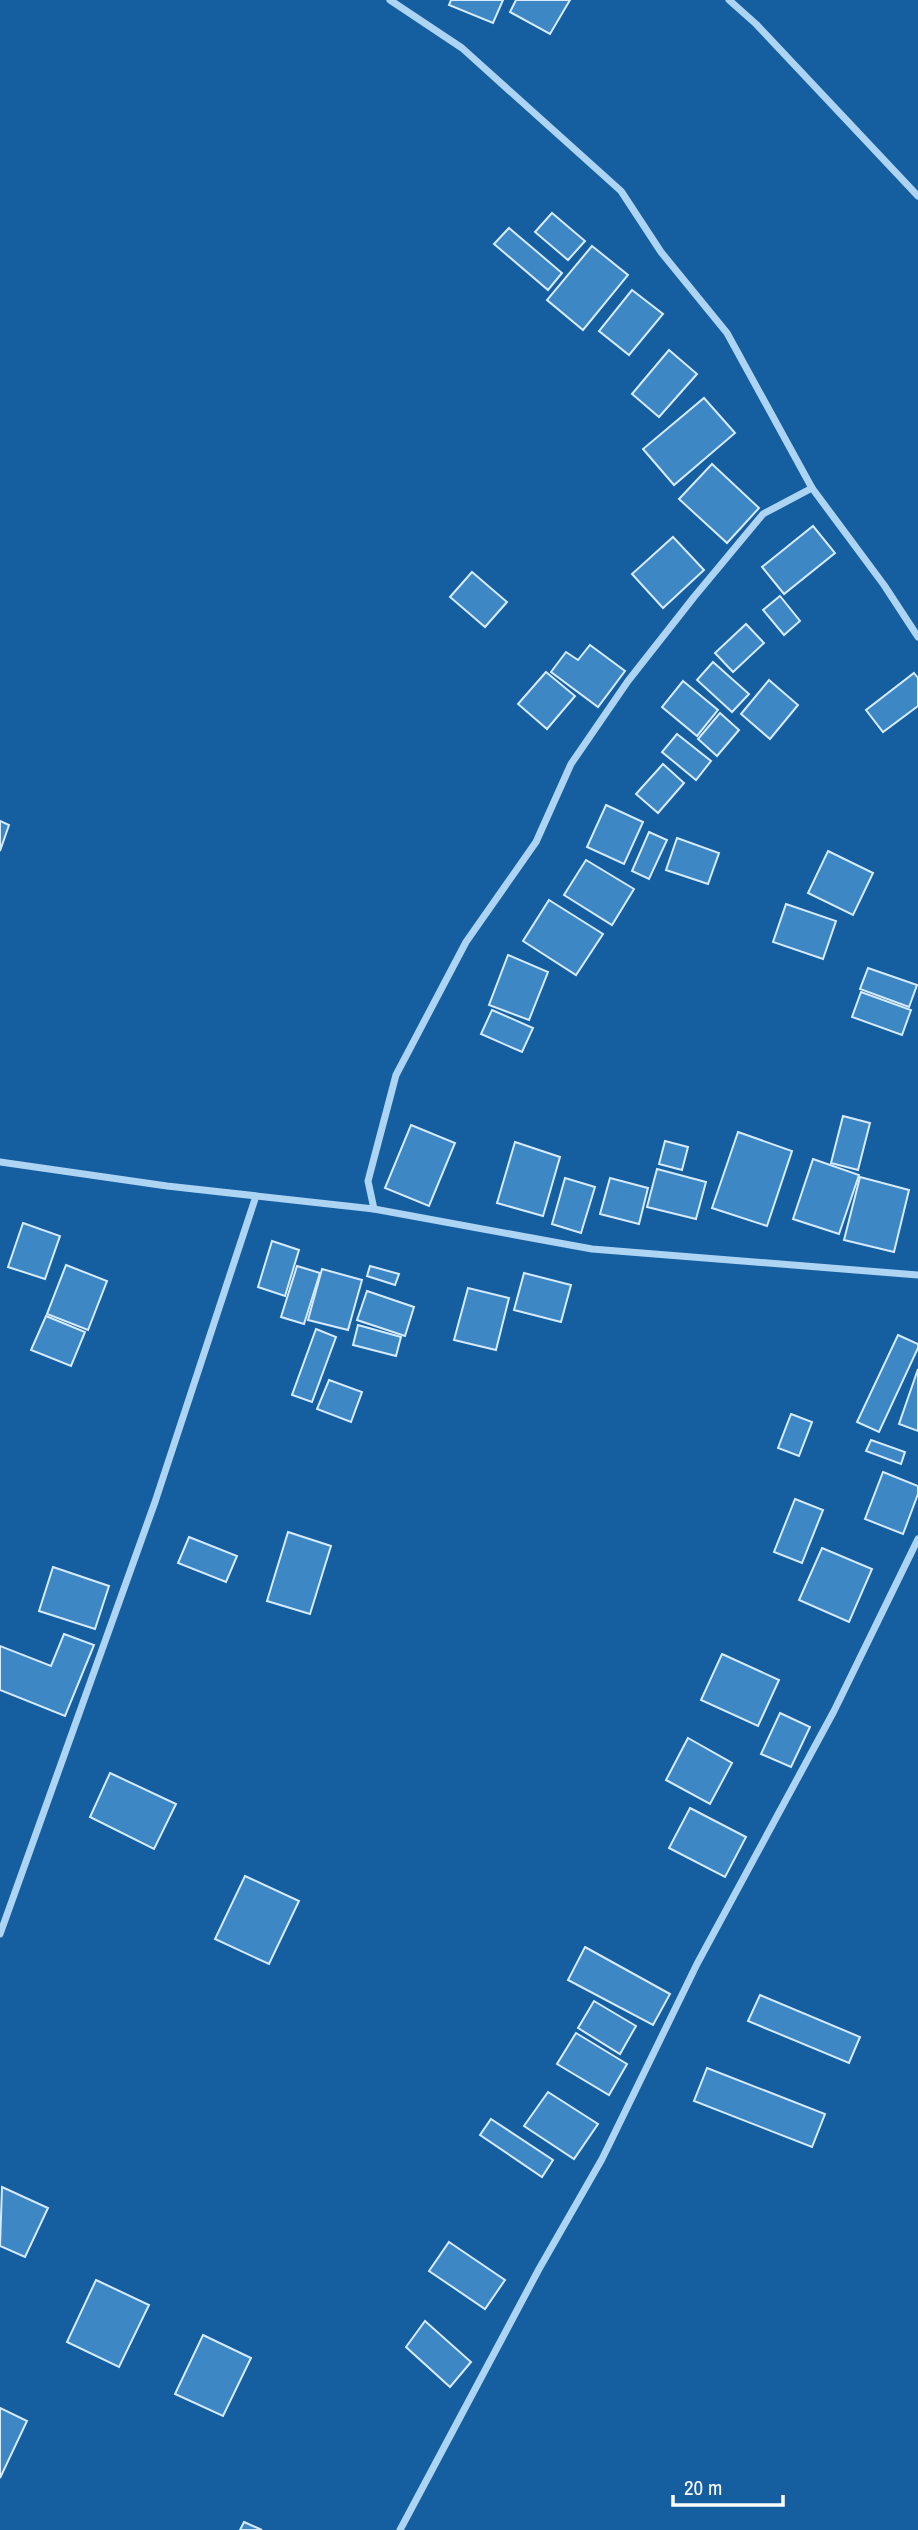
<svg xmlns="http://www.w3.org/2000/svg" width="918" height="2530" viewBox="0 0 918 2530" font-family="'Archivo Narrow',sans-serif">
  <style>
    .building { fill: #3e87c5; stroke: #d6ebfd; stroke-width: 2 }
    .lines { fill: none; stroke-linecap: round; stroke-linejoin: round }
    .minor { stroke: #add4f3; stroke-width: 7 }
  </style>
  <rect width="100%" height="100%" fill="#155e9f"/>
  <g class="building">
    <path d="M451,0H503L493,23L449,5Z"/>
    <path d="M516,0H570L550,34L510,12Z"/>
    <path d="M552,213L585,241L568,260L535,232Z"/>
    <path d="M509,228L562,273L548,290L494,244Z"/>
    <path d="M592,246L628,275L583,330L547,300Z"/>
    <path d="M632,290L663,314L629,355L599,331Z"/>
    <path d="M669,350L697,374L659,417L632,394Z"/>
    <path d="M704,398L735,433L674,485L643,449Z"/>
    <path d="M712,464L759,508L727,543L679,499Z"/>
    <path d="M813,526L835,553L784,594L762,567Z"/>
    <path d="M673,537L704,570L663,608L632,574Z"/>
    <path d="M472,572L507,602L485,627L450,597Z"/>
    <path d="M780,596L800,621L784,635L763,610Z"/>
    <path d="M746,624L764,643L733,672L715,653Z"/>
    <path d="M590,645L625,671L598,707L551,672L566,652L578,660Z"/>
    <path d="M713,662L749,694L732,712L697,680Z"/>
    <path d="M546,672L575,696L547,729L518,704Z"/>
    <path d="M914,673L918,678V706L883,732L866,710Z"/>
    <path d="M769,680L798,705L770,739L741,714Z"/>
    <path d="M683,681L718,710L697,736L662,707Z"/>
    <path d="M720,713L739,730L717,756L698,739Z"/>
    <path d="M677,734L711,761L696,780L662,752Z"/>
    <path d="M663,764L684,783L658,813L636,794Z"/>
    <path d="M606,805L643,822L624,864L587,847Z"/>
    <path d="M0,821L9,825L0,851Z"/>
    <path d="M649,832L667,840L649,879L632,871Z"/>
    <path d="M677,838L719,853L708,884L666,870Z"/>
    <path d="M828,851L873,873L853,915L808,893Z"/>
    <path d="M586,860L634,889L612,925L564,895Z"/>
    <path d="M549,900L603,934L576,975L523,941Z"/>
    <path d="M786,904L836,921L823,959L773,942Z"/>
    <path d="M508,955L548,972L529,1020L489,1005Z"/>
    <path d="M868,968L917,985L909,1007L860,989Z"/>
    <path d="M861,992L911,1010L902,1035L852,1017Z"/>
    <path d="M492,1010L533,1028L522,1052L481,1034Z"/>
    <path d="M843,1116L870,1123L858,1170L831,1163Z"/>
    <path d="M411,1125L455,1143L429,1206L385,1188Z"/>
    <path d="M738,1132L792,1151L767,1226L712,1208Z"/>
    <path d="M665,1141L688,1147L682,1170L659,1164Z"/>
    <path d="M515,1142L560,1157L543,1216L497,1203Z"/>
    <path d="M813,1159L859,1175L839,1234L793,1219Z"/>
    <path d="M657,1169L706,1182L696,1219L647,1207Z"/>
    <path d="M860,1177L909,1190L894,1252L844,1240Z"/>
    <path d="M565,1178L595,1187L581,1233L552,1224Z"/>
    <path d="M610,1178L648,1188L639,1224L600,1214Z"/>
    <path d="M23,1223L60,1236L45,1279L8,1267Z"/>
    <path d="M272,1241L299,1250L285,1296L258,1287Z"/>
    <path d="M66,1265L107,1281L88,1330L47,1314Z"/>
    <path d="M297,1266L320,1273L304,1324L281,1317Z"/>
    <path d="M370,1266L399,1274L395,1285L367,1276Z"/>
    <path d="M322,1269L362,1280L348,1330L308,1320Z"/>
    <path d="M524,1273L571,1285L561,1322L514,1310Z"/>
    <path d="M468,1288L509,1298L496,1350L454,1340Z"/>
    <path d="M367,1291L414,1307L405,1336L357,1320Z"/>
    <path d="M46,1316L85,1332L71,1366L31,1350Z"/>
    <path d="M358,1325L401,1337L396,1356L353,1345Z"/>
    <path d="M316,1329L336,1337L312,1402L292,1395Z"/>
    <path d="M898,1335L918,1344V1348L879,1432L857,1422Z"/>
    <path d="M918,1369V1431L899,1424Z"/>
    <path d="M329,1380L362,1392L351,1422L317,1409Z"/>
    <path d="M791,1414L812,1422L799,1456L778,1448Z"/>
    <path d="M871,1440L905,1452L901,1464L866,1451Z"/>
    <path d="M883,1472L918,1486V1494L903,1534L865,1519Z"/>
    <path d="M795,1499L823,1510L802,1563L774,1552Z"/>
    <path d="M288,1532L331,1546L310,1614L267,1601Z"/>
    <path d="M189,1537L237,1556L226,1582L178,1563Z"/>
    <path d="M822,1548L872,1569L849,1622L799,1600Z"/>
    <path d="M53,1567L109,1586L95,1629L39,1611Z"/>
    <path d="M64,1634L94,1645L65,1716L0,1690V1646L51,1666Z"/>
    <path d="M722,1654L779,1680L758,1726L701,1700Z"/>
    <path d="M780,1713L810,1727L791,1767L761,1754Z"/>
    <path d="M688,1738L732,1763L710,1804L666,1780Z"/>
    <path d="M110,1773L176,1804L154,1849L90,1817Z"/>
    <path d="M690,1808L746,1837L725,1877L669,1848Z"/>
    <path d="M245,1876L299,1901L269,1964L215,1939Z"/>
    <path d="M585,1947L670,1994L653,2025L568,1980Z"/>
    <path d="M760,1995L860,2037L849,2063L748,2021Z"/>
    <path d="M594,2001L636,2026L620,2054L578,2028Z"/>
    <path d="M576,2033L627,2064L609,2095L557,2064Z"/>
    <path d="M707,2068L825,2114L812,2147L694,2101Z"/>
    <path d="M548,2092L598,2124L574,2159L524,2126Z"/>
    <path d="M491,2119L553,2160L542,2177L480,2135Z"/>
    <path d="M2,2187L48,2208L25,2257L0,2246Z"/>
    <path d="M449,2242L505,2280L485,2309L429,2271Z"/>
    <path d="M96,2280L149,2305L119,2367L67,2342Z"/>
    <path d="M425,2321L471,2362L450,2387L406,2347Z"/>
    <path d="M203,2335L251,2358L223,2416L175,2394Z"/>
    <path d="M0,2408L27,2421L0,2478Z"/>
    <path d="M244,2522L262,2530H240Z"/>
  </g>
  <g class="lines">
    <g class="minor">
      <path d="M390,0L462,48L621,191L661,252L727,333L812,488L884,585L918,637"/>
      <path d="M729,0L756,24L918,196"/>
      <path d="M0,1162L167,1186L374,1209L592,1249L918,1275"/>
      <path d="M374,1209L368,1181L396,1075L466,942L536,842L571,764L628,681L694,597L763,514L812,488"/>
      <path d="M0,1934L155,1502L256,1196"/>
      <path d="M400,2530L539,2269L602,2159L697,1964L834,1711L918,1539"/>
    </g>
  </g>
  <path d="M673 2495v10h110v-10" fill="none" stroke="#ffffff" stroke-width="3.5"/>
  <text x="684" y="2495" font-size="21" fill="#ffffff" stroke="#155e9f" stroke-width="5" paint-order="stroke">20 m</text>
</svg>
